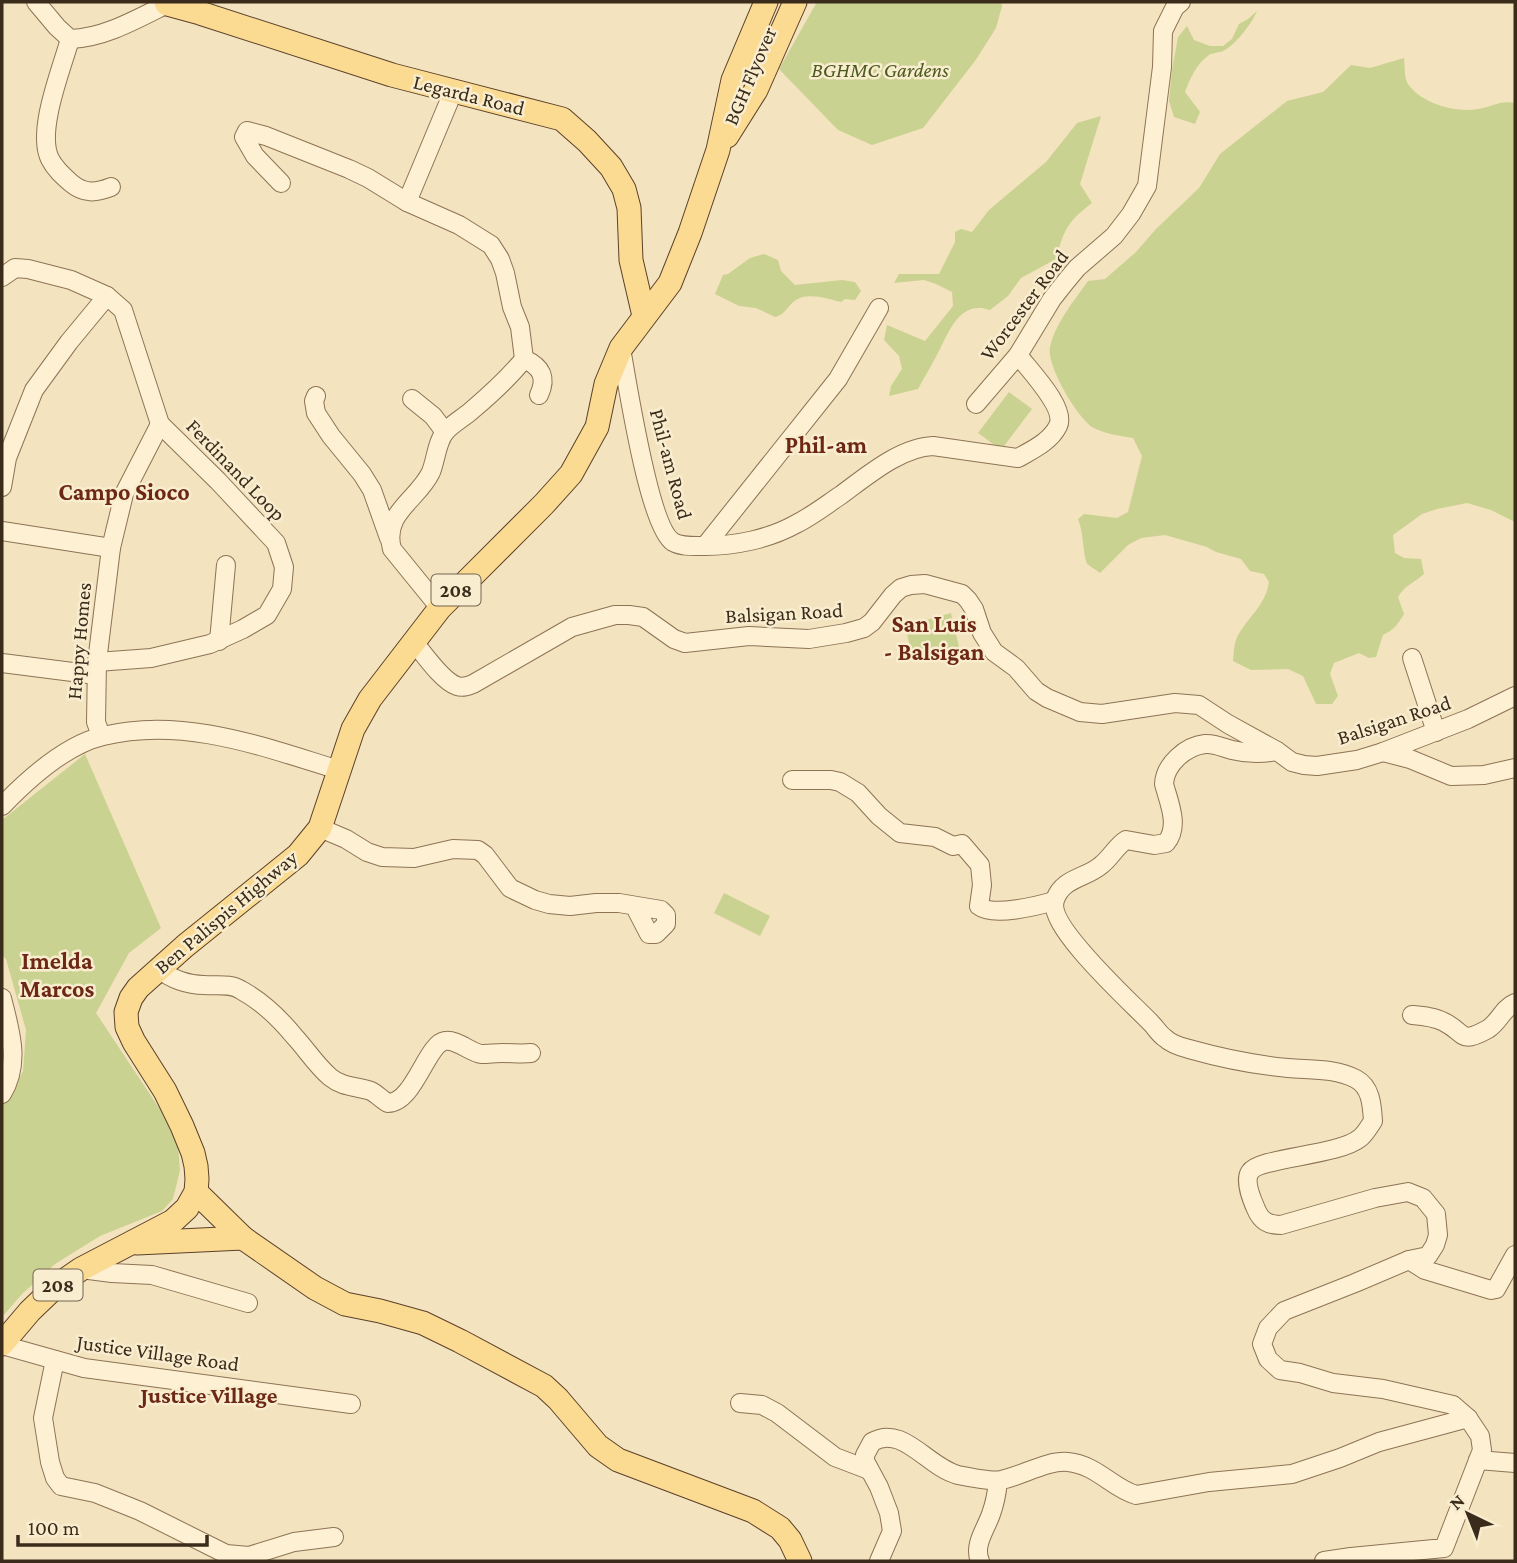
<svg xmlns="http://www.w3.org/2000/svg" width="1517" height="1563" viewBox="0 0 1517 1563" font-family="'Crimson Pro',serif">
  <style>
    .green { fill: #cad291 }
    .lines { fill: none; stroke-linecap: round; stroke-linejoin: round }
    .minor-casing { stroke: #8e7355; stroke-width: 20 }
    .major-casing { stroke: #5b412a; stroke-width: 25 }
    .minor { stroke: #fdf0d3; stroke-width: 18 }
    .major { stroke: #fbda92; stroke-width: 23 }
    .labels { text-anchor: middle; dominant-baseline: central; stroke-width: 5; stroke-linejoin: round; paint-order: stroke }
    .shield { fill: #f9edcf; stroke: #746551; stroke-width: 2 }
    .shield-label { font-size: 19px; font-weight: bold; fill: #3b2b1b }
    .park-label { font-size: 21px; font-style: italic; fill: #4b5a1f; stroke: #f9edcf }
    .street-label { font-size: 21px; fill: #3b2b1b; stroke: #f9edcf }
    .neighbourhood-label { font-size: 23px; font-weight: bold; fill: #6d2815; stroke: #f9edcf }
    .quarter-label { font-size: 24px; font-weight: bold; fill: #6d2815; stroke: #f9edcf }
  </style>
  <rect width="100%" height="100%" fill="#f3e3be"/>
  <g class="green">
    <path d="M817,2H1001L1002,6L996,28L975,61L923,128L872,145L838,130L779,69Z"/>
    <path d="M1257,11C1253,22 1236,44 1225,50C1220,53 1214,52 1209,55C1196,64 1190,79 1185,92L1200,112L1195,124L1174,117L1169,101L1172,70L1178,37L1187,26L1194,40L1210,46H1223L1232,39L1239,24L1248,19Z"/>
    <path d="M1404,58C1405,66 1404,78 1408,84C1422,104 1456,113 1478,109C1492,107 1500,100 1515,103V522L1491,510L1467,503L1437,509L1422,514L1393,535L1395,553L1404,558L1421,559L1424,574C1414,583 1405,585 1398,597L1404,614C1398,624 1394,630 1383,635L1376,657L1369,658L1359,653L1334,663L1330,674L1338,696L1332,704H1316L1303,676L1288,669L1251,670L1233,661C1234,651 1234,640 1240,632C1251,615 1266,603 1269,582L1264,574L1250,571L1241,559L1216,552L1207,547L1165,535L1141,538L1128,545L1100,573L1087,564C1082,549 1084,534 1078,519L1084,514L1117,518L1128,512L1142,456L1133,438C1120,436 1107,434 1096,429C1079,422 1046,365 1050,347C1056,322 1074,301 1088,281L1105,279L1136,252L1156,229L1199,188L1220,154L1287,101L1323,92L1351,65L1370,68Z"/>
    <path d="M1101,116L1080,184L1092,203C1067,222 1064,230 1056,259L1021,278L1008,296L990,310C961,300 950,329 940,349C933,363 925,376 918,389L889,396L891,386L902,369L899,356L884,340L887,325L925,341L953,306L952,292L936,284L924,280L894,283L899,274H939L955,242V232L961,229L972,232L989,210L1046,162L1077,123Z"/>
    <path d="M764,254L778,260L781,271L795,285L842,280L855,282L861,291L855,300L845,299L841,302C828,299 808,292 796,300C787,306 786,314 775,317L756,308L739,306L715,294L723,275L728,274L750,258Z"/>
    <path d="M1009,392L1032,409L1001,450L978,433Z"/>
    <path d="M951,613L959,647L913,659L905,626Z"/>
    <path d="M85,754L161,928L129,953L96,1013L161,1111L178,1146L180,1170L173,1199L162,1211L100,1236L55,1264L22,1294L2,1317V1104L7,1102L23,1071L26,1030L6,959L2,955V820Z"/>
    <path d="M724,893L770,916L760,936L714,913Z"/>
  </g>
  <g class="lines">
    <g class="minor-casing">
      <g id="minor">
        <path d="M36,2L57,27L70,39C104,38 137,19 167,4"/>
        <path d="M70,39C62,68 36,131 50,159C55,169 63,176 71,183C84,194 96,193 111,187"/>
        <path d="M281,183L255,156L244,137L247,131L266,136L349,169L368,178L407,202"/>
        <path d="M2,277L15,268L28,269L71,280L107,296L123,310L160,424L218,481L276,543L284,567L282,589L267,615L243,629L210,644L151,658L97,662"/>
        <path d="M621,348C627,381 649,527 673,542C682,547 694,546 704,546C735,546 769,539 796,524C812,516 826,505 841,495C867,476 901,447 933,446L1018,458C1032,450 1050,442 1058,426C1067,408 1029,370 1018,355"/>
        <path d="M524,359C542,367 547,378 539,395"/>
        <path d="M316,396L314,401L316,413L331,436L362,474L372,490L389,538"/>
        <path d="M412,399L433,416L445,432"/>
        <path d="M976,404L1018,355L1052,299L1067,280L1077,268L1114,236L1131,214L1147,186L1162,67L1163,31L1175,7L1181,2"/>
        <path d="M2,487L7,458L34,390L69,342L107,296"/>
        <path d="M2,531L111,548"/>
        <path d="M705,546L838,379L879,308"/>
        <path d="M440,608L392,549C382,513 418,500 431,472C436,459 437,442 445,432C452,424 463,418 471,411C490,395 508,379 524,359L520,327L512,307L505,273L500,259L491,245L459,225L407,202L453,92"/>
        <path d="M219,641L226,565"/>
        <path d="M414,642C424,654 442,681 457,686C463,688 468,686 473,684L572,627L615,615H629L643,617L674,639L685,643L749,636L809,639L846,633L864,628L872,622L893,595L901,588L911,585L925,584L962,594L968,600L974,609L982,633L994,652L1016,668L1036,691L1047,698L1080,712L1102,714L1175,703L1199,705L1228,724L1277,751L1292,762L1304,765L1317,766L1357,760L1383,752L1468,719L1515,696"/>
        <path d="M1412,658L1436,732"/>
        <path d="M2,663L96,675"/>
        <path d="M101,736L96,722L97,662L111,548L124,494L160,424"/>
        <path d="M1277,751C1261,754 1248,754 1232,750C1224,748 1214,743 1205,744C1186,746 1165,764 1164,784C1169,803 1180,826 1166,843L1154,845L1126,840C1116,846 1110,859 1100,866C1086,878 1062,878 1055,900C1046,926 1132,1003 1151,1023C1156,1028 1159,1034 1165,1038C1171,1044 1181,1047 1189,1049C1221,1058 1255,1065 1288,1068C1311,1070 1335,1068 1356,1079C1371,1087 1372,1105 1373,1121C1369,1127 1365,1134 1360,1138C1338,1156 1260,1157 1250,1172C1244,1181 1252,1200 1256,1209C1261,1221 1268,1225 1281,1225L1375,1198L1408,1192L1423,1198L1436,1214L1438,1235L1435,1245L1428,1256L1409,1260L1355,1283L1284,1311L1268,1328L1262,1344L1268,1359L1280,1370L1300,1373L1333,1383L1383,1389L1453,1405L1468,1418L1480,1436L1482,1450L1444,1548L1351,1557L1324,1561"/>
        <path d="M1383,752L1410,759L1451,776L1484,775L1515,768"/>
        <path d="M792,780H831L840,782L858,793L879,816L900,833L935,837L953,846L962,844L980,865L982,885L979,906C993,917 1037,906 1054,901"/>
        <path d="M2,806C28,779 65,745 103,736C183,716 263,747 339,770"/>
        <path d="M320,828L346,839L367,852L382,857L414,858L453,849L478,850L485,855L510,888L535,900L549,904L570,906L596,903H619L661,910L666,915V924L656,934H649L635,907"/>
        <path d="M159,969C171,979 188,985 204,985C217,986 230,983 241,990C261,1001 280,1019 294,1036C307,1050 316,1065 330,1077C342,1087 356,1086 371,1091C377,1094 382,1100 388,1103C414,1103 427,1043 445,1041C456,1039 470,1052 481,1054C488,1054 496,1053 503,1053C513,1053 522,1054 531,1053"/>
        <path d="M2,998C10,1031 21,1062 2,1094"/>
        <path d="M1412,1015C1423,1016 1435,1017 1444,1022C1466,1033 1459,1045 1488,1029C1499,1022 1503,1008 1515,1003"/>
        <path d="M1409,1260L1425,1270L1491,1290L1496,1289L1515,1255"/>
        <path d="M81,1269L112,1273L152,1275L248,1303"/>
        <path d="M2,1345L84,1368L351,1404"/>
        <path d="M55,1360L43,1418L50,1462L55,1478L61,1486L95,1493L140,1511L226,1554L249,1556L294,1542L334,1537"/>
        <path d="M740,1403L762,1405L777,1413L835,1457L869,1470"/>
        <path d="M1478,1460L1515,1463"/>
        <path d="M879,1561L892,1531L889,1513L879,1487L865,1461V1455L872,1442C903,1424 927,1467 958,1475C968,1477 991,1482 1001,1480C1022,1476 1047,1460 1068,1462C1097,1465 1112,1488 1136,1495L1209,1482L1292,1474L1340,1458L1379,1442L1468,1418"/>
        <path d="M980,1561C973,1545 986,1529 991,1514C995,1503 997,1492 998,1481"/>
      </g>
    </g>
    <g class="major-casing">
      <g id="major">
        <path d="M166,2L167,4L200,13L392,75L562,119L587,141L611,167L624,189L629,208L631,260L644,316"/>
        <path d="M727,136L756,90L795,2"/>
        <path d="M196,1192L243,1238L315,1288L345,1304L380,1311L423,1323L460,1341L544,1386L558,1399L598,1446L618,1460L753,1511L780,1528L790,1540L800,1561"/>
        <path d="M137,1243L243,1238"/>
        <path d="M2,1344L30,1311L55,1287L81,1269L173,1221L187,1208L196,1192L197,1179L196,1166L193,1153L182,1126L165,1091L134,1042L127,1027L126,1012L131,998L138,988L185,946L298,855L320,828L353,729L370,699L440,608L544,504L571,474L597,427L606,384L621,348L670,283L690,233L718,150L733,80L766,2"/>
      </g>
    </g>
    <use href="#minor" class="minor"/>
    <use href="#major" class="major"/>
  </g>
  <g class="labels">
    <g class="shield">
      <rect x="431.5" y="574.5" width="49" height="31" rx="5"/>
      <rect x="33.5" y="1269.5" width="49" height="31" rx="5"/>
    </g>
    <g class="shield-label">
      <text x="456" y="590">208</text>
      <text x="58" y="1285">208</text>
    </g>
    <g class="park-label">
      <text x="880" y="70">BGHMC Gardens</text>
    </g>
    <g class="street-label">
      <text transform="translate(750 76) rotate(-67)">BGH Flyover</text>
      <text transform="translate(469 95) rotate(14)">Legarda Road</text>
      <text transform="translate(1024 305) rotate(-53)">Worcester Road</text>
      <text transform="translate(671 464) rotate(75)">Phil-am Road</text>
      <text transform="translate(236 470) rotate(46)">Ferdinand Loop</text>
      <text transform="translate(784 613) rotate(-3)">Balsigan Road</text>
      <text transform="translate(79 641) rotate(-85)">Happy Homes</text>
      <text transform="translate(1394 720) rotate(-18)">Balsigan Road</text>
      <text transform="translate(226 912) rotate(-40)">Ben Palispis Highway</text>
      <text transform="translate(158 1353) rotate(8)">Justice Village Road</text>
    </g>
    <g class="neighbourhood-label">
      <text x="209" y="1395">Justice Village</text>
    </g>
    <g class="quarter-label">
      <text x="826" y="444">Phil-am</text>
      <text x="124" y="491">Campo Sioco</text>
      <text x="934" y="623">San Luis<tspan x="934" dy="28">- Balsigan</tspan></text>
      <text x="57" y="960">Imelda<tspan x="57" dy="28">Marcos</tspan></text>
    </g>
  </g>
  <rect width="1517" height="1563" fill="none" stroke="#3b2b1b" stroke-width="7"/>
  <g transform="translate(1468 1514) rotate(317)" stroke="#f9edcf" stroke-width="5" paint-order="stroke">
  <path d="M0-5L12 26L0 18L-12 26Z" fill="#3b2b1b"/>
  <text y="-10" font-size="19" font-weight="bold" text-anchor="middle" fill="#3b2b1b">N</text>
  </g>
  <path d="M18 1535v10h189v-10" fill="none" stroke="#3b2b1b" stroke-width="3.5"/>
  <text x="28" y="1535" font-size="21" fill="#3b2b1b" stroke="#f9edcf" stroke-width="5" paint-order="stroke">100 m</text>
</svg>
